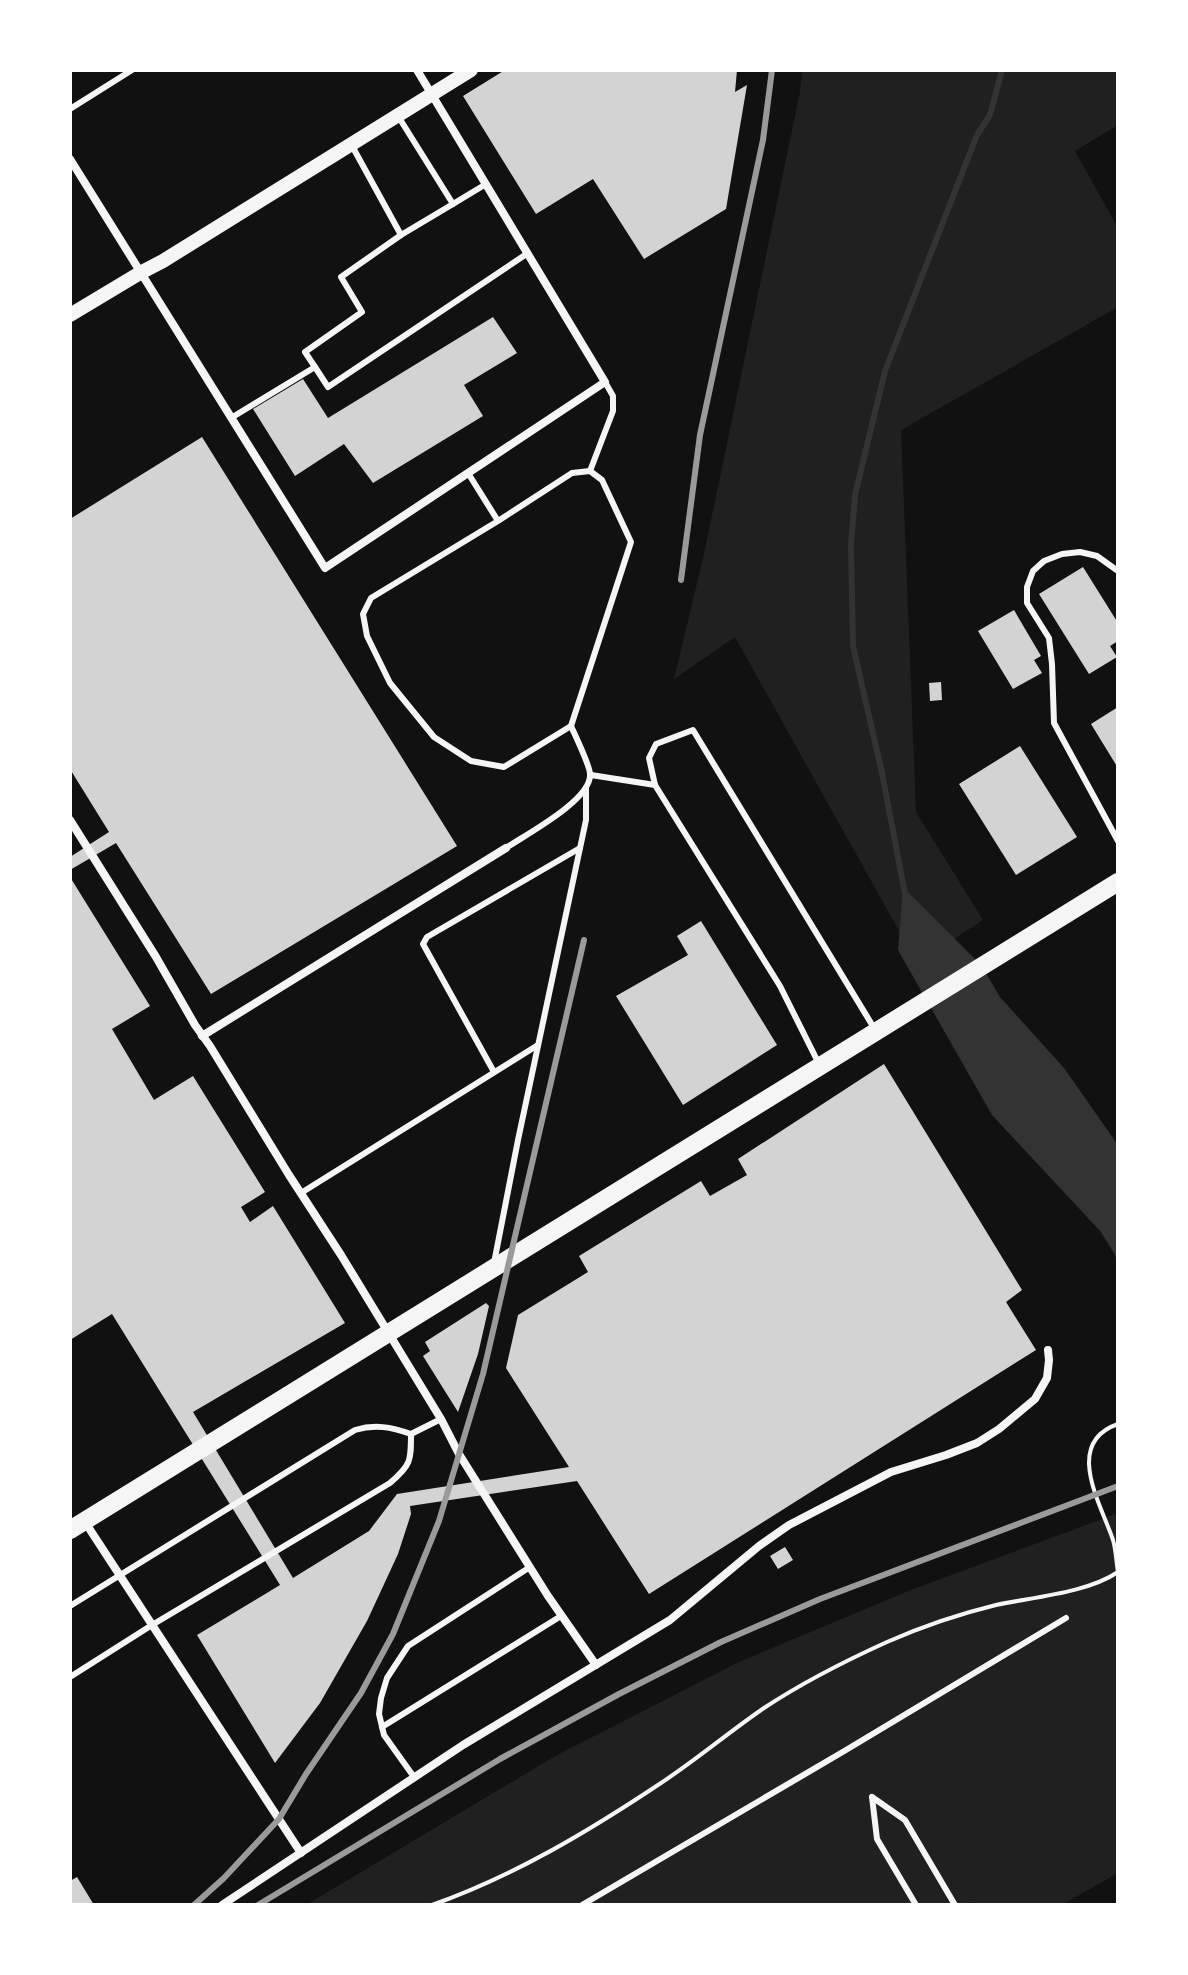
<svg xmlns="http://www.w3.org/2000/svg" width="1188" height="1975" viewBox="0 0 1188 1975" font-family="'Roboto Condensed',sans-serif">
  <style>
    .green { fill: #202020 }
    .water { fill: #333 }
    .pier { fill: #111 }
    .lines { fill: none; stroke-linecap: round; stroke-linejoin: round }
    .stream { stroke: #333; stroke-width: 6 }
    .building { fill: #d3d3d3 }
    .path { stroke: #f5f5f5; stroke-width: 4 }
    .service { stroke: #f5f5f5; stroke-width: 6 }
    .minor { stroke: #f5f5f5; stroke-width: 8 }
    .tertiary { stroke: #f5f5f5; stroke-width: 14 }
    .primary { stroke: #f5f5f5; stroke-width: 18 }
    .rail { stroke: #9a9a9a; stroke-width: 6 }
  </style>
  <rect width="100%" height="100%" fill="#111"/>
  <g class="green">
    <path d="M802,70H1118V125L1075,151L1118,228V307L901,430L916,812L983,920L917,963L735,637L674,679L704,554L800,92Z"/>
    <path d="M1118,1513V1877L1069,1905H977L974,1902L969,1905H306L557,1755L739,1662L911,1590Z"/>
  </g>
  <path class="water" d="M903,887L981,965L1000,997L1064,1068L1118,1145V1265L1115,1255L1101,1232L992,1115L898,950Z"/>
  <path class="pier" d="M1118,1873V1898L1107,1905H1065L1067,1902Z"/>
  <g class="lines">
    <path class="stream" d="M905,894L882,773L853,646L851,545L855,495L885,371L977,135L990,115L1002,70"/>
  </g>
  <g class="building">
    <path d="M505,70H737L735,92L747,85L726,209L644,259L593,179L536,214L463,96Z"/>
    <path d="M493,317L517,353L464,385L483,416L373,483L344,444L295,476L253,409L303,379L328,418Z"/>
    <path d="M202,437L457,846L211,994L116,843L70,870V857L109,832L70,769V519Z"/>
    <path d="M1083,567L1118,623V641L1110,646L1117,657L1089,674L1039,594Z"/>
    <path d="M1014,610L1041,656L1034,660L1042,673L1013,689L978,631Z"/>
    <path d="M941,682L942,700L930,701L929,683Z"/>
    <path d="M1118,707V768L1091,724Z"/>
    <path d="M1020,746L1077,837L1016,875L959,784Z"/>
    <path d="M70,877L150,1006L112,1029L154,1100L193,1076L265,1192L241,1207L250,1222L273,1206L345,1323L193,1412L293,1578L369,1531L397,1494L569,1467L506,1368L518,1315L588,1272L579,1256L701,1181L710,1196L747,1175L738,1159L884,1064L1022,1290L1006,1302L1036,1350L649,1594L577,1481L410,1506L411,1514L398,1554L367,1621L320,1703L275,1763L197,1635L280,1585L112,1314L70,1340Z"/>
    <path d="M701,921L777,1045L683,1105L616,996L688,955L677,936Z"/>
    <path d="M486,1303L489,1306L478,1354L458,1412L423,1356L430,1351L425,1342Z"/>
    <path d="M785,1547L793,1560L778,1569L770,1556Z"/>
    <path d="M77,1877L94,1905H70V1881Z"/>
  </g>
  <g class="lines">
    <path class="path" d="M432,1905C514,1876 589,1831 661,1783C696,1760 729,1732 764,1708C802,1683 845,1661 887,1642C921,1627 959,1614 996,1605C1033,1597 1087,1593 1118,1572C1116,1561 1116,1550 1113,1540C1101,1504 1063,1443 1118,1424"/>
    <g class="service">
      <path d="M70,109L132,70"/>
      <path d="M351,144L401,235L453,204L398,116"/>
      <path d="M453,204L486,184"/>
      <path d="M315,367L305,352L362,312L341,277L401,235"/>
      <path d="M231,418L315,367L328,387L528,253"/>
      <path d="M590,471L613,411V396L605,382"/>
      <path d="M468,473L498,521L572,473L590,471L602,480L631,542L571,726L504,767L471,761L434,737L390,683L367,636L363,614L371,598L498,521"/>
      <path d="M1118,571L1097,556L1080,552L1062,554L1044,561L1033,571L1027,587V603L1049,638L1052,664L1054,723L1118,841"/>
      <path d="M591,775L655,785"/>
      <path d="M506,848C525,835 592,800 590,774C590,766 575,735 571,726"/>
      <path d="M818,1062L780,986L655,785L649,758L656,744L693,730L874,1028"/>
      <path d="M494,1072L423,944L427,937L580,848"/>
      <path d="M301,1193L538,1045"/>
      <path d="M494,1263L518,1140L586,820V788"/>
      <path d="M411,1434L441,1419"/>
      <path d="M70,1606L355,1430C375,1424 391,1427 411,1434C411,1461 411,1465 390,1483L152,1625L70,1677"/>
      <path d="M382,1727L561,1616"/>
      <path d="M414,1777L384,1735L379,1714L381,1698L387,1678L408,1646L530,1567"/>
      <path d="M872,1797L905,1820L955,1905"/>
      <path d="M872,1797L877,1839L916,1905"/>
      <path d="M582,1905L846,1750L1066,1618"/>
    </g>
    <g class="minor">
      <path d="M70,159L325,568L605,382L417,70"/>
      <path d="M70,820L156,957L195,1025L210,1046L289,1175L341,1255L441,1419L459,1454L548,1596L596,1665"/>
      <path d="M202,1036L506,848"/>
      <path d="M85,1522L301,1853"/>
      <path d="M222,1905L463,1745L670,1620L759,1546L789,1525L891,1472L946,1455L977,1443L999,1429L1035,1399L1047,1378L1049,1360L1048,1350"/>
    </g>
    <path class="tertiary" d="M70,315L140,273L163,261L471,70"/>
    <path class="primary" d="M70,1530L1118,882"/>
    <g class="rail">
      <path d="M681,580L700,435L763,140L772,70"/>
      <path d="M194,1905L224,1878L279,1819L306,1774L361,1693L393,1634L439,1521L483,1374L584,940"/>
      <path d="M258,1905L500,1759L619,1694L721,1642L820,1599L1118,1486"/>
    </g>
  </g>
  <rect width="1188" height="1975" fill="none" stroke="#ffffff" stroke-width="144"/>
</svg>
